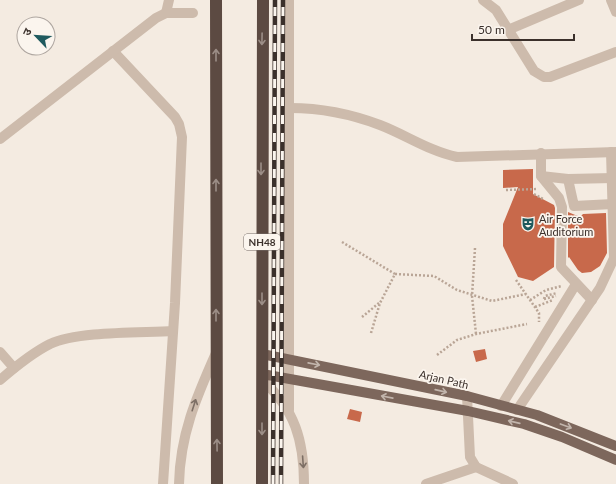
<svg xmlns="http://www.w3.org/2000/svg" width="616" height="484" viewBox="0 0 616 484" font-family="Lato,'Noto Sans Devanagari',sans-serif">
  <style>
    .building { fill: #c8694b }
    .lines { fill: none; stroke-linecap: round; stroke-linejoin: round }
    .path { stroke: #b9a596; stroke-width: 2.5; stroke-dasharray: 2 2; stroke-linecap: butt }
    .minor { stroke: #cdbbac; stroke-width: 10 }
    .major { stroke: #7d675c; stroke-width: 10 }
    .highway { stroke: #5c4a42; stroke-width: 12 }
    .rail-casing { stroke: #3b302b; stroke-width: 4.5 }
    .rail { stroke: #fbf5ee; stroke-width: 3; stroke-dasharray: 9; stroke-linecap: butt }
    .oneway { stroke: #9c8e87 }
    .oneway2 { stroke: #c2b5ac }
    .oneway3 { stroke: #7d6f65 }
    .labels { text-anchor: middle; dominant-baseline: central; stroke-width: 3.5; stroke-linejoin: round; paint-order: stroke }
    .shield { fill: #fbf5ee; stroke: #756b66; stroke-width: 1 }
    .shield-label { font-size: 10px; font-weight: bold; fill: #3b302b }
    .poi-label { font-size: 11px; fill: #3b302b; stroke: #fbf5ee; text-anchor: start }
    .street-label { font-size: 11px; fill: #3b302b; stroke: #fbf5ee }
  </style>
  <rect width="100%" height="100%" fill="#f4ebe1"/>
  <g class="building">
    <path d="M533,169V194L554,205L555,208L554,267L533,281L518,277L503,246V224L518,187L503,188V170Z"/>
    <path d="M568,212L580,217L583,214L606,213L607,253L600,266L591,272L582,273L578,270L569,257L568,258Z"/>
    <path d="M485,349L487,359L476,362L473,351Z"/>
    <path d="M350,409L362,412L360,422L347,419Z"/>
  </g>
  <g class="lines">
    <g class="path">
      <path d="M506,190L538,189"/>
      <path d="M534,194L543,199"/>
      <path d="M342,242L395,274"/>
      <path d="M475,248L472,296L476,334"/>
      <path d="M516,280L539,313V322"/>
      <path d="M544,299L545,296L557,293"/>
      <path d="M544,299L556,296"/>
      <path d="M530,300L546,290L562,286"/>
      <path d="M535,307L553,300"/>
      <path d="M362,317L379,303"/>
      <path d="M371,333L380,303L395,274L434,276L457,290L492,301L526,294"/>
      <path d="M437,355L457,340L476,334L527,324"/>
    </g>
    <g class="minor">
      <path d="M483,0L496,10L534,71L544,77H550L616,52"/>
      <path d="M611,0L616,12"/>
      <path d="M166,13L169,0"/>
      <path d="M508,30L579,0"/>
      <path d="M113,51L175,117L179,124L182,137L175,303L163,484"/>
      <path d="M290,108C321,108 351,114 380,125C406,135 429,151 457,157L616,152"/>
      <path d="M0,139L156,18L166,13H193"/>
      <path d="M541,153V176L559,198L562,207L561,267L592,300"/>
      <path d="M541,176L568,179L613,178"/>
      <path d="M568,179L574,206L613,204"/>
      <path d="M0,352L14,368"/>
      <path d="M0,380C15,367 32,353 50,344C78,331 141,333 173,331"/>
      <path d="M262,380C295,409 304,441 304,484"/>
      <path d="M467,396L470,457L476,467L513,484"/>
      <path d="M501,406L576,284"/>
      <path d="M289,410V0"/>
      <path d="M517,410L600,288L614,258L611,152"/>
      <path d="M179,484C180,435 196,398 216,353"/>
      <path d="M426,484L476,467"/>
    </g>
    <g class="major">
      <path d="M262,354L467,396L537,415L616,446"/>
      <path d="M262,374L468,411L524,424L562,437L616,460"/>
    </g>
    <g class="highway">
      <path d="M216,0L217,484"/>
      <path d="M262,484L263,0"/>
    </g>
    <g class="rail-casing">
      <g id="rail">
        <path d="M273,484L275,0"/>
        <path d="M281,484L283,0"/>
      </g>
    </g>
    <use href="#rail" class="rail"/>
  </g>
  <defs><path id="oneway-shaft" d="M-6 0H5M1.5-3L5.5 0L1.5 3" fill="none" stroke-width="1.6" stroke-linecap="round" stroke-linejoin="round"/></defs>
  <g class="oneway">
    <use href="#oneway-shaft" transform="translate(262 39) rotate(91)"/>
    <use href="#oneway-shaft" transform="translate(216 55) rotate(-90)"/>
    <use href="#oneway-shaft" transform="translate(261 169) rotate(90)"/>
    <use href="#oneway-shaft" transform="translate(216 185) rotate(-90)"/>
    <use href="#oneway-shaft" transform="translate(262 299) rotate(90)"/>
    <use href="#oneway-shaft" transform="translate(216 315) rotate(-90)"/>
    <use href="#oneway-shaft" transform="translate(262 429) rotate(90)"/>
    <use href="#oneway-shaft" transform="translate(217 445) rotate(-91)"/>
  </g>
  <g class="oneway2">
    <use href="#oneway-shaft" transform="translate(314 364) rotate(11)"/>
    <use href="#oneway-shaft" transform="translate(441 391) rotate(13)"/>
    <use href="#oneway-shaft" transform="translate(387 397) rotate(-169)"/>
    <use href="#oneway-shaft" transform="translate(514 422) rotate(-167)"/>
    <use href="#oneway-shaft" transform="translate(566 426) rotate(20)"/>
  </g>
  <g class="oneway3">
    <use href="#oneway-shaft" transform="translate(194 405) rotate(-72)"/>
    <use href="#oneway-shaft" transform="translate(303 462) rotate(86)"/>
  </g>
  <defs>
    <g id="theatre-bare" transform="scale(1.08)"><path d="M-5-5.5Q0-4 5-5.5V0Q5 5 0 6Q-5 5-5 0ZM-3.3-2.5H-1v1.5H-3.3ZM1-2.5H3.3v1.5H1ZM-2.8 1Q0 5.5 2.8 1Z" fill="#1f5a5e" stroke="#fbf5ee" stroke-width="2.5" paint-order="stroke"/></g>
  </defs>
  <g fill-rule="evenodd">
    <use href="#theatre-bare" x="528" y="224"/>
  </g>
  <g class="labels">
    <rect class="shield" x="244" y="234" width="36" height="16" rx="3"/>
    <g class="shield-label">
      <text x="262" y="242">NH48</text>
    </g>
    <g class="poi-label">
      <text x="539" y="218">Air Force<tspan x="539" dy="13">Auditorium</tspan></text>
    </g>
    <g class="street-label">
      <text transform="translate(444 379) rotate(13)">Arjan Path</text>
    </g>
  </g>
  <g transform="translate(36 36) rotate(295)"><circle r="19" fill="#fbf5ee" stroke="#aea6a0"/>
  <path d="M0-3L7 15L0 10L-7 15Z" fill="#1f5a5e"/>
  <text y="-6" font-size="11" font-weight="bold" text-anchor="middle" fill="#3b302b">उ</text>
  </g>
  <path d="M472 34v6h102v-6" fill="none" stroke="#3b302b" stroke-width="2"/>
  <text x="478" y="34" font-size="12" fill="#3b302b" stroke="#fbf5ee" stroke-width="3" paint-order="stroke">50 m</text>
</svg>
